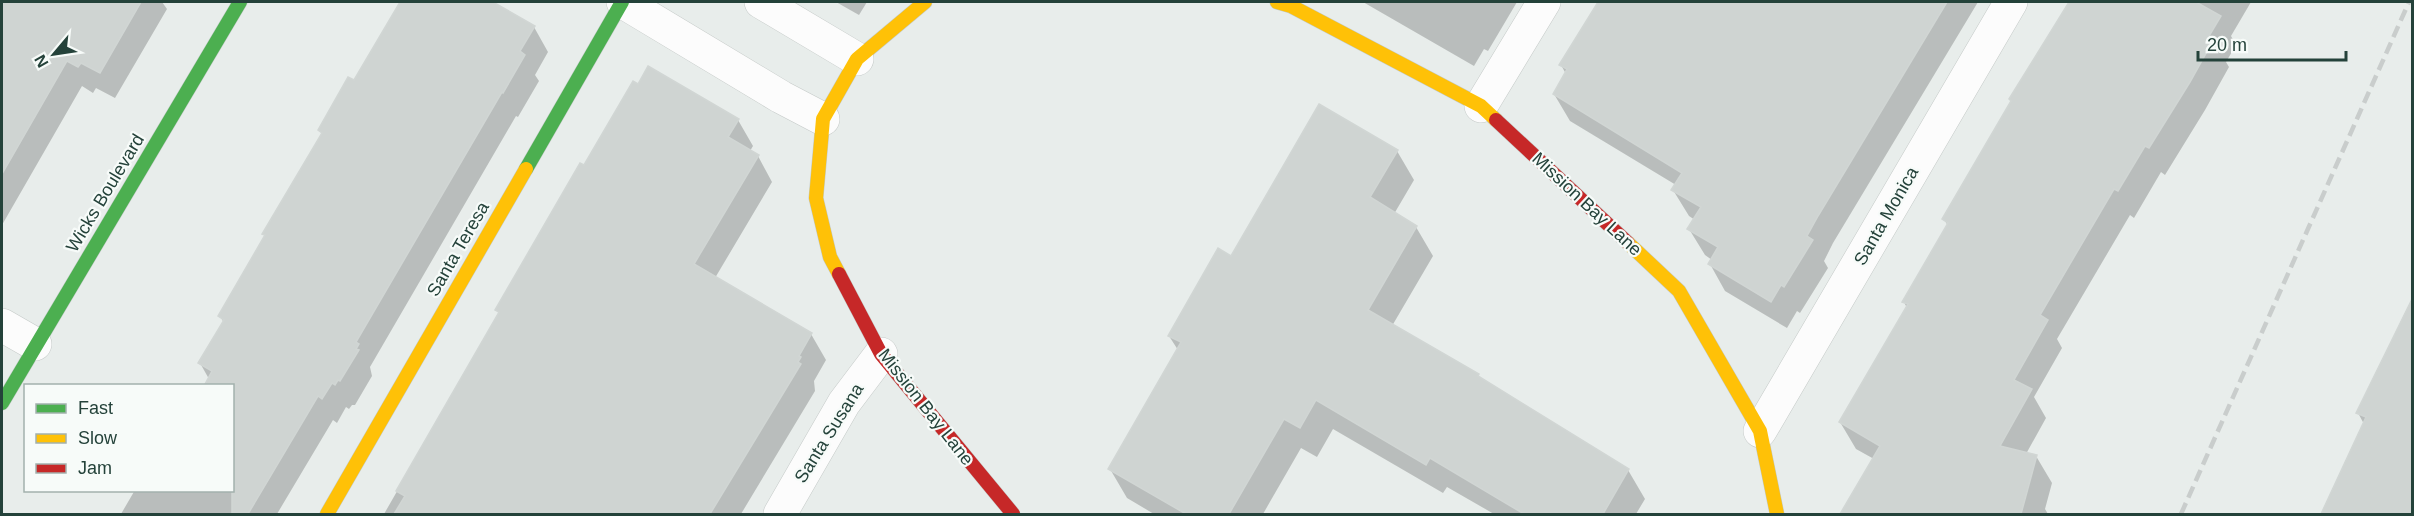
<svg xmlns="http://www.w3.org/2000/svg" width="2414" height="516" viewBox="0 0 2414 516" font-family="Arial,sans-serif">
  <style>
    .shadow { fill: #0003 }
    .building { fill: #cfd4d2; stroke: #d1d6d4; stroke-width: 1.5 }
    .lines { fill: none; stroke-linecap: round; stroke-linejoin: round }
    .street-casing { stroke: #c5cac8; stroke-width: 34 }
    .fast-casing { stroke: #c3cbc8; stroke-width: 15 }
    .slow-casing { stroke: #c3cbc8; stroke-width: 15 }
    .jam-casing { stroke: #c3cbc8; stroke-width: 15 }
    .street { stroke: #fcfcfc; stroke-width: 33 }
    .fast { stroke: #4caf50; stroke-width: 14 }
    .slow { stroke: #ffc107; stroke-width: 14 }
    .jam { stroke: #c62828; stroke-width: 14 }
    .rail { stroke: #c9cdcc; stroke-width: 4.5; stroke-dasharray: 12 6; stroke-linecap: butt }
    .labels { text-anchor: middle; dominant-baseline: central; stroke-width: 4.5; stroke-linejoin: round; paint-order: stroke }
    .street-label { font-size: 18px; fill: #24423a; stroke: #f7fbf9 }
  </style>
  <rect width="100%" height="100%" fill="#e8edeb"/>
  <g class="shadow">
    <path d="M6,2H162L167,9L115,98L96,88L93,93L82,86L2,225V3L4,4Z"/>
    <path d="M402,2H490L534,27L548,52L535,75L539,81L518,117L516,116L370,367L372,376L355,405H352L349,409L346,407L337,423L333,420L277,514H121L135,490H232V386L209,379L200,363L224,323L220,316L266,237L264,234L322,135L320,130L355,82Z"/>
    <path d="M836,2H867L859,15Z"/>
    <path d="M1363,2H1517L1488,51L1484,49L1474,66Z"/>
    <path d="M1608,2H1978L1833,243L1824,261L1828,268L1800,313L1797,311L1787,328L1725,291L1710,264L1712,260L1705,255L1689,229L1695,220L1689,216L1673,190L1676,185L1570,121L1554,94L1566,74L1561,65Z"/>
    <path d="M2071,2H2251L2231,36L2236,45L2226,62L2229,67L2205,110L2165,175L2161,172L2134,218L2130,215L2057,339L2062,348L2034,397L2046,418L2026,454L2036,456L2052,483L2045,509L2048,514H1842L1874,459L1856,449L1840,422L1907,308L1904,302L1948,226L1944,219Z"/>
    <path d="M738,120L753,146L750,151L758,156L772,182L715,278L811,334L826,360L814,381L815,391L741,514H384L499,314L497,310L584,168Z"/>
    <path d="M1397,151L1414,180L1394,214L1416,227L1433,256L1392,326L1478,375L1480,380L1628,470L1645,499L1636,514H1494L1447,487L1443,493L1333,429L1317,457L1301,448L1263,514H1154L1127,498L1110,469L1178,350L1169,336L1232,258Z"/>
    <path d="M2412,320V514H2322L2364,424L2358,413L2406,334Z"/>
  </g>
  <g class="building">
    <path d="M2,2H141L100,73L81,63L78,67L67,61L2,174Z"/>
    <path d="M400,2H493L535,26L520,51L525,55L503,93L502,92L356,342L359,344L356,349L359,350L340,381L338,380L335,385L332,383L322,399L318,396L248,514H232V386H204L212,371L198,363L224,320L218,316L265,235L262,234L322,133L318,130L348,77L354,80Z"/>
    <path d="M1598,2H1947L1818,216L1807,236L1813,240L1784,287L1781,285L1771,302L1708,264L1718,247L1687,229L1701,207L1671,190L1682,173L1553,94L1567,69L1559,65Z"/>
    <path d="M2069,2H2196L2221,16L2209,36L2214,39L2190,82L2149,148L2145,146L2118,191L2114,189L2040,315L2048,320L2014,380L2032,389L2000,446L2037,455L2021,514H1840L1880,446L1839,422L1908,304L1902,302L1948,223L1942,219L2011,101L2009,99Z"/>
    <path d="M648,66L739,119L728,137L759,155L694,264L812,333L799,356L801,357L798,362L801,364L710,514H394L405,496L396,491L499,312L495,310L580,163L584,165L633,81L638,84Z"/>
    <path d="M1319,104L1398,150L1370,197L1417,226L1368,310L1479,374L1478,376L1629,469L1603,514H1524L1430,458L1426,465L1316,400L1300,428L1284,419L1229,514H1186L1108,469L1181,342L1168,336L1218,248L1231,256Z"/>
    <path d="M2412,299V514H2321L2366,417L2356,413Z"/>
  </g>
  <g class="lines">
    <g class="street-casing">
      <g id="street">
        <path d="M623,2L781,97L823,119"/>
        <path d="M761,2L857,59"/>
        <path d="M1481,106L1544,2"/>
        <path d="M2,325L35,344"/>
        <path d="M1760,431L2011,2"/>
        <path d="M780,514L844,403L881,354"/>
      </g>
    </g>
    <g class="fast-casing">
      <g id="fast">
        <path d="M526,169L622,2"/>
        <path d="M2,403L240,2"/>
      </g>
    </g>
    <g class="slow-casing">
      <g id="slow">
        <path d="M1277,2L1291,6L1481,106L1496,120"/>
        <path d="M1628,243L1679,291L1760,431L1777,514"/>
        <path d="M839,274L830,257L816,198L823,119L857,59L925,2"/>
        <path d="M327,514L526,169"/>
      </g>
    </g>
    <g class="jam-casing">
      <g id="jam">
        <path d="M1496,120L1628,243"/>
        <path d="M839,274L881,354L1013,514"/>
      </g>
    </g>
    <use href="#street" class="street"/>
    <use href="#fast" class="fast"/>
    <use href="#slow" class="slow"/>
    <use href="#jam" class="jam"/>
    <path class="rail" d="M2181,514L2409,2"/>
  </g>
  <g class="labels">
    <g class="street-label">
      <text transform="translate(105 193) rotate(-59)">Wicks Boulevard</text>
      <text transform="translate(1587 204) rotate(43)">Mission Bay Lane</text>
      <text transform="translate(1886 216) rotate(-60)">Santa Monica</text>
      <text transform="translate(458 249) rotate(-60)">Santa Teresa</text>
      <text transform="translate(926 407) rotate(52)">Mission Bay Lane</text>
      <text transform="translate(829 433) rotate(-58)">Santa Susana</text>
    </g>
  </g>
  <rect width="2414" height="516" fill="none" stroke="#24423a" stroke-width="6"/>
  <rect x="24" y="384" width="210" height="108" fill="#f7fbf9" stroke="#a3b1ad" stroke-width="1.5"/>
  <rect x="36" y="404" width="30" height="9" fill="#4caf50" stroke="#a3b1ad" stroke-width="1.5"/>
  <text x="78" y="414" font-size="18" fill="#24423a">Fast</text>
  <rect x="36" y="434" width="30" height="9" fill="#ffc107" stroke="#a3b1ad" stroke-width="1.5"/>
  <text x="78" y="444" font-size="18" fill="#24423a">Slow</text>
  <rect x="36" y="464" width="30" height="9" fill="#c62828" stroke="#a3b1ad" stroke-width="1.5"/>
  <text x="78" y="474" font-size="18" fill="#24423a">Jam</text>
  <g transform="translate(54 54) rotate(241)" stroke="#f7fbf9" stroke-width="4.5" paint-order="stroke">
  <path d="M0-4.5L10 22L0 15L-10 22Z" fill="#24423a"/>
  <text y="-9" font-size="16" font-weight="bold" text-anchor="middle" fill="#24423a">N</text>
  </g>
  <path d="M2198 51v9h148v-9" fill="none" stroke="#24423a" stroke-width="3"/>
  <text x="2207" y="51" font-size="18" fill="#24423a" stroke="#f7fbf9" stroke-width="4.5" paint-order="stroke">20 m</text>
</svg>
